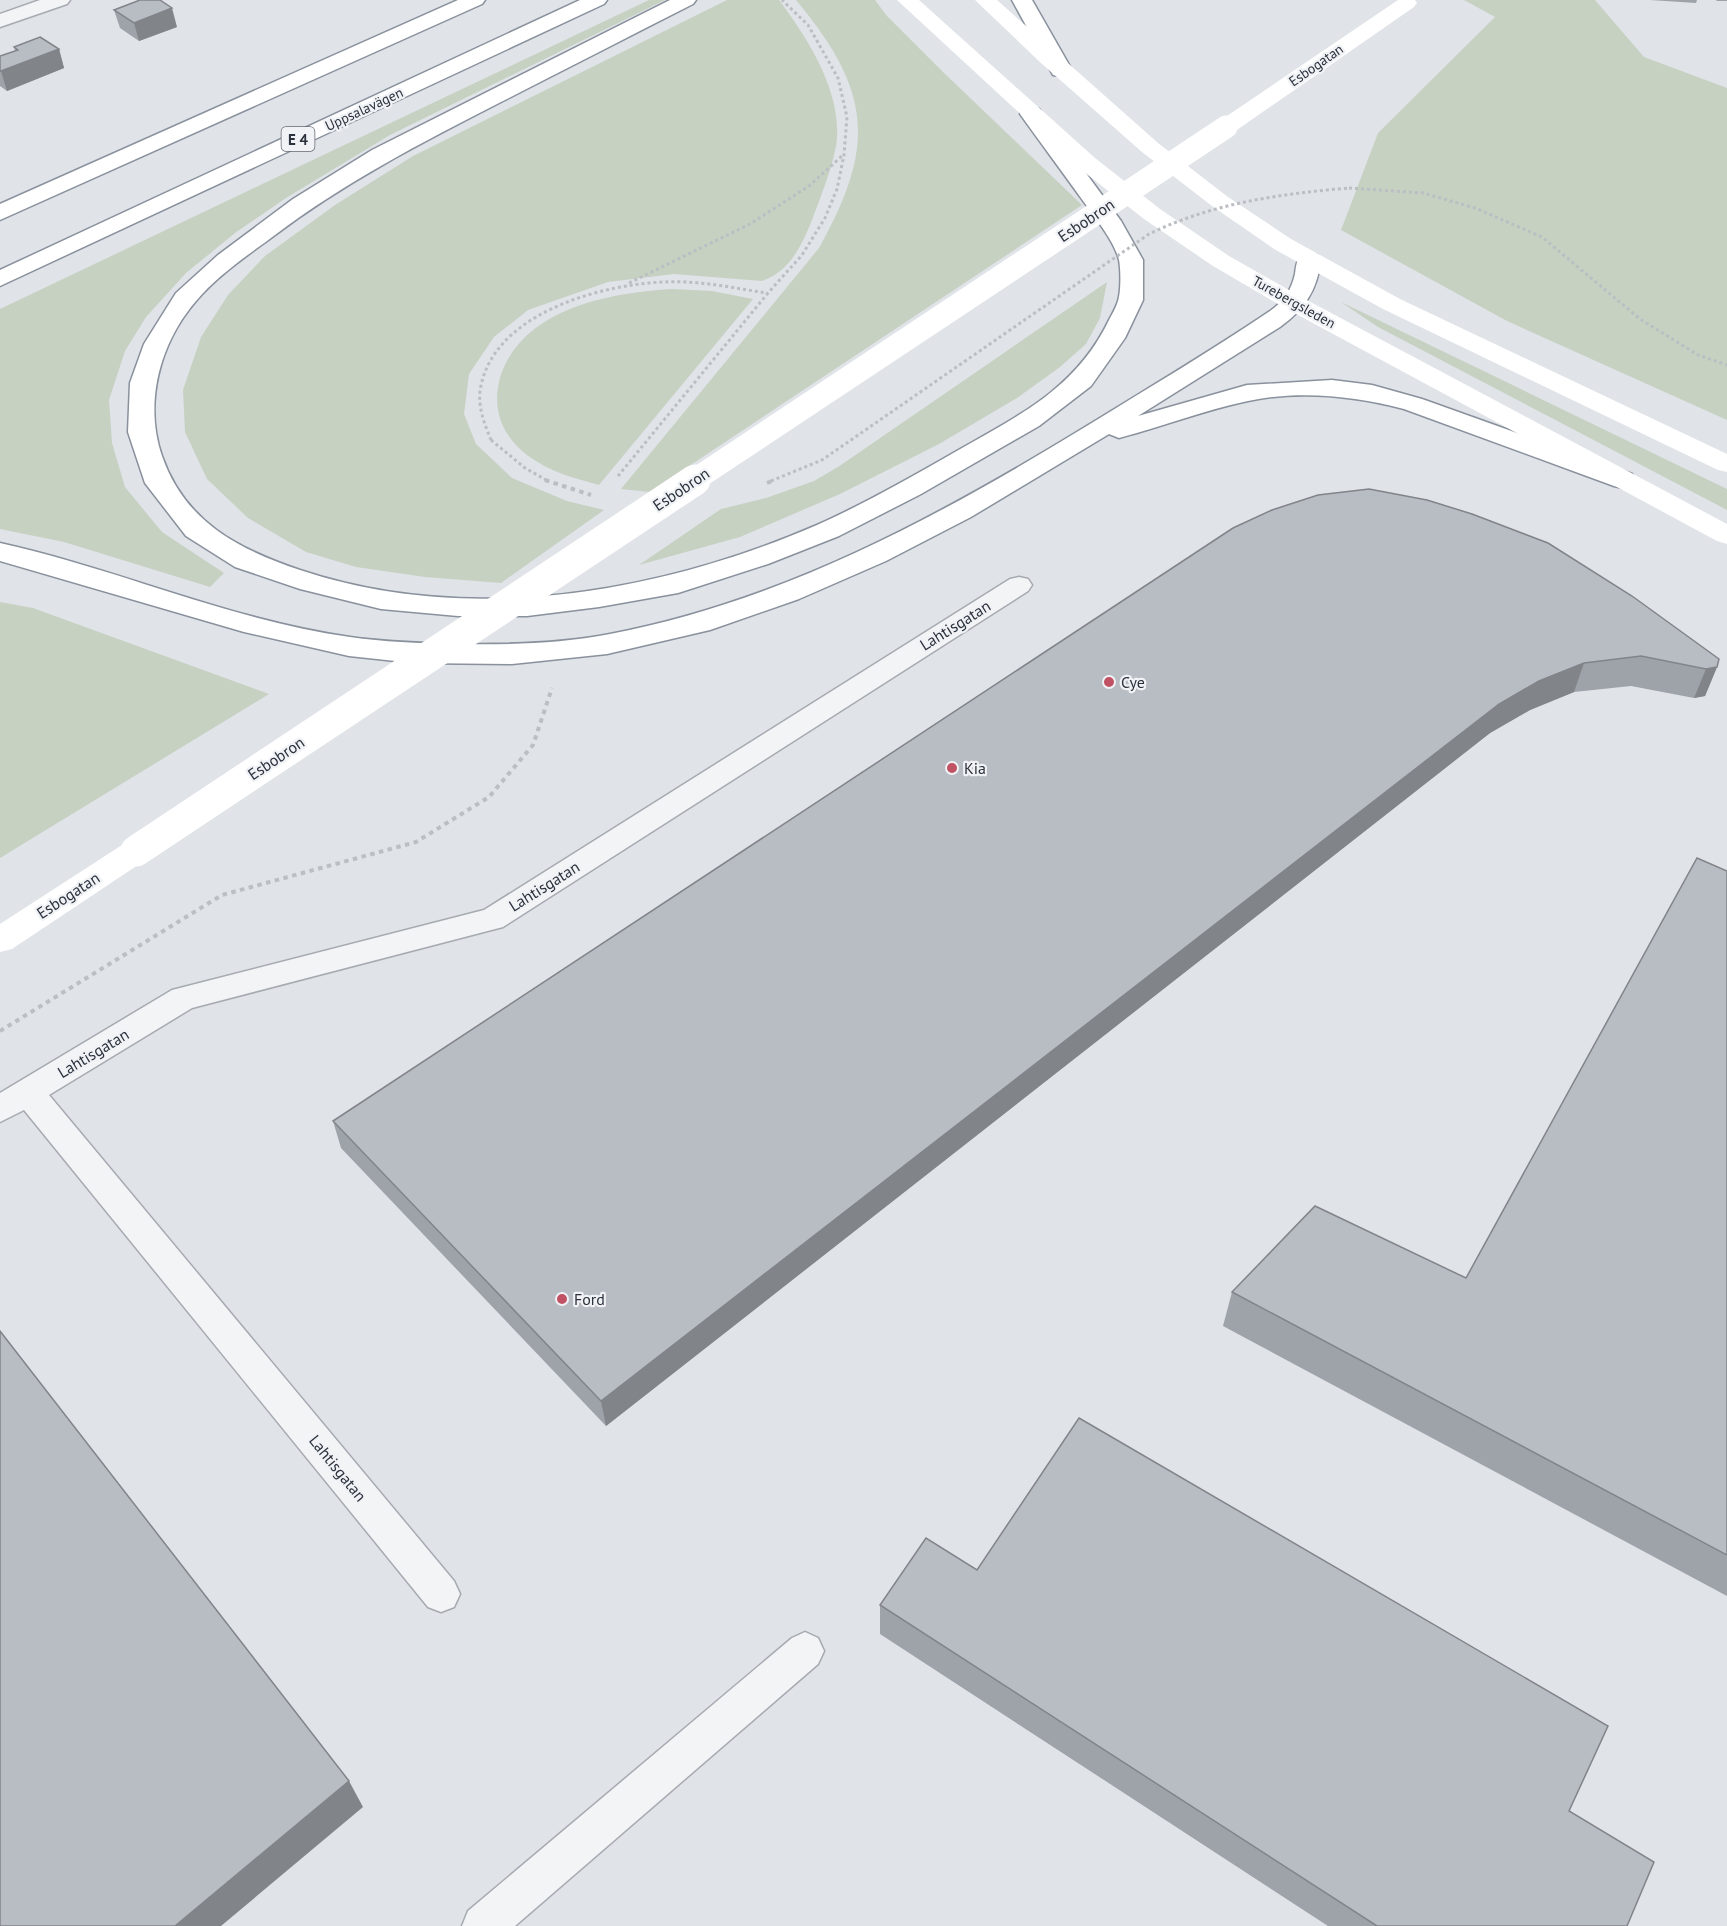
<svg xmlns="http://www.w3.org/2000/svg" width="1727" height="1926" viewBox="0 0 1727 1926" font-family="'PT Sans',sans-serif">
  <style>
    .green { fill: #c6d1c2 }
    .lines { fill: none; stroke-linecap: round; stroke-linejoin: round }
    .lane-casing { stroke: #a6aab1; stroke-width: 3 }
    .street-casing { stroke: #a6aab1; stroke-width: 3 }
    .highway-casing { stroke: #89919d; stroke-width: 3 }
    .path-far1 { stroke: #bbbec2; stroke-width: 3; stroke-dasharray: 3 3; stroke-linecap: butt }
    .path { stroke: #bbbec2; stroke-width: 4; stroke-dasharray: 4.5 4.5; stroke-linecap: butt }
    .lane { fill: #f3f4f6; fill-rule: evenodd }
    .street { fill: #f3f4f6; fill-rule: evenodd }
    .secondary { fill: #fff; fill-rule: evenodd }
    .highway { fill: #fff; fill-rule: evenodd }
    .path-bridge-far1 { stroke: #bbbec2; stroke-width: 3; stroke-dasharray: 3 3; stroke-linecap: butt }
    .path-bridge { stroke: #bbbec2; stroke-width: 4; stroke-dasharray: 4.5 4.5; stroke-linecap: butt }
    .secondary-bridge-far1 { stroke: #fff; stroke-width: 23 }
    .secondary-bridge { stroke: #fff; stroke-width: 31 }
    .wall { fill: #9ea3a9 }
    .shaded-wall { fill: #818489 }
    .building { fill: #b8bdc4; stroke: #818489; stroke-width: 1.5 }
    .poi-dot { fill: #c05263; stroke: #f0f2f5; stroke-width: 2 }
    .labels { text-anchor: middle; dominant-baseline: central; stroke-width: 4.5; stroke-linejoin: round; paint-order: stroke }
    .far-street-label { font-size: 14px; fill: #2b323d; stroke: #f0f2f5 }
    .shield { fill: #f0f2f5; stroke: #666c74; stroke-width: 1.5 }
    .shield-label { font-size: 15px; font-weight: bold; fill: #2b323d }
    .street-label { font-size: 16px; fill: #2b323d; stroke: #f0f2f5 }
    .poi-label { font-size: 16px; fill: #2b323d; stroke: #f0f2f5; text-anchor: start }
  </style>
  <rect width="100%" height="100%" fill="#e0e3e8"/>
  <g class="green">
    <path d="M649,0H665L390,135L286,198L235,233L186,273L146,317L125,351L109,400L112,443L125,487L162,532L224,573L210,587L64,542L0,529V309Z"/>
    <path d="M727,0H779C807,37 840,89 837,137C836,159 820,199 812,220C801,247 790,271 762,281L674,274L608,282L528,310L494,337L469,374L464,414L476,444L512,478L567,501L604,510L501,583L425,577L356,567L306,552L248,518L207,479L185,432L183,390L201,337L228,295L265,256L335,205L413,156Z"/>
    <path d="M796,0H875L887,16L943,72L1082,205L650,492L621,489L819,248C877,145 871,90 796,0Z"/>
    <path d="M1464,0H1595L1644,57L1727,88V420L1507,321L1341,230L1378,133L1495,17Z"/>
    <path d="M1107,282L1100,318L1086,344L1060,367L1017,398L939,444L840,494L740,537L639,565L721,509L766,498L814,481L838,467Z"/>
    <path d="M672,289L712,291L753,299L599,485C573,478 548,471 527,455C478,418 494,356 540,325C578,299 628,292 672,289Z"/>
    <path d="M1341,302L1727,489V510L1378,327Z"/>
    <path d="M0,602L33,608L269,694L0,858Z"/>
  </g>
  <g class="lines">
    <g class="lane-casing">
      <g id="lane">
        <path d="M1019,577L1028,579L1032,585L1028,591L503,927L192,1008L49,1095L454,1581L460,1594L454,1607L441,1612L428,1607L24,1110L0,1122V1093L172,990L484,910L1010,579Z"/>
        <path d="M805,1632L818,1638L824,1651L818,1664L515,1926H462L468,1911L792,1638Z"/>
      </g>
    </g>
    <g class="street-casing">
      <path id="street" d="M40,0H70L67,4L0,27V14Z"/>
    </g>
    <g class="highway-casing">
      <g id="highway">
        <path d="M458,0H485L482,4L0,220V204Z"/>
        <path d="M580,0H607L604,4L0,286V270Z"/>
        <path d="M670,0H696L693,4C628,37 564,70 499,103C421,143 345,182 275,235C248,255 218,275 196,301C159,344 144,404 162,456C185,522 238,549 300,570C468,626 657,594 817,525C864,504 910,478 955,452C1018,416 1076,389 1109,320C1112,314 1116,308 1118,301C1121,292 1121,270 1119,260C1114,240 1093,215 1081,198C1061,170 1040,142 1020,114L1023,109L1031,107L1039,109L1121,221L1143,260V300L1125,338L1091,386L1039,426L921,494L839,536L768,564L678,593L599,607L527,616H458L381,609L300,589L235,567L186,536L145,483L128,432L130,383L144,344L176,293L218,255L293,199L372,150Z"/>
        <path d="M1012,0H1032L1072,70L1069,75L1061,76L1053,75Z"/>
        <path d="M1309,253L1317,255L1321,260C1317,290 1305,309 1280,327L1138,416L1247,385L1332,380L1372,385L1422,399L1632,474L1636,480L1632,486L1623,488L1614,486L1404,409C1354,396 1300,390 1248,401C1204,410 1162,427 1119,438L1109,434L971,517L886,561L799,599L710,630L607,654L512,664L414,663L349,656L244,632L0,561V543C118,569 230,620 350,637C384,642 418,643 453,644C505,645 558,644 610,634C784,601 940,516 1090,424C1150,387 1211,351 1270,311C1284,301 1291,291 1295,274C1296,267 1296,261 1301,255Z"/>
      </g>
    </g>
    <g class="path-far1">
      <path d="M1349,188L1423,193L1475,208L1542,237L1640,319L1698,355L1727,365"/>
      <path d="M629,283L750,224L809,186L843,155"/>
      <path d="M491,440C485,425 478,408 480,391C491,315 597,285 663,282C698,280 733,288 767,293"/>
      <path d="M618,476L768,293L802,255L825,218L837,189L844,155L847,117L838,78L808,25L782,0"/>
    </g>
    <path class="path" d="M0,1031L222,895L416,842L489,797L533,745L552,688"/>
    <use href="#lane" class="lane"/>
    <use href="#street" class="street"/>
    <g class="secondary">
      <path d="M897,0H919L1095,158L1160,209L1229,256L1303,298L1727,524V544L1717,541L1285,308L1213,266L1144,219L1079,168Z"/>
      <path d="M975,0H997L1158,143L1228,197L1291,239L1400,299L1727,454V472L1718,470L1383,309L1274,249L1212,206L1142,152L1042,64Z"/>
      <path d="M1398,0H1415L1417,3L1414,7L1234,132L1226,134L1218,132L1215,127L1218,122Z"/>
      <path d="M136,839L147,843L152,851L147,859L12,949L0,952V924L125,843Z"/>
    </g>
    <use href="#highway" class="highway"/>
    <g class="path-bridge-far1">
      <path d="M491,440L525,468L548,481"/>
      <path d="M771,481L822,460L1149,234C1213,203 1279,194 1349,188"/>
    </g>
    <g class="path-bridge">
      <path d="M545,480L591,495"/>
      <path d="M767,483L775,480"/>
    </g>
    <path class="secondary-bridge-far1" d="M693,481L1226,127"/>
    <path class="secondary-bridge" d="M136,851L695,480"/>
  </g>
  <g class="wall">
    <path d="M1650,0H1697L1696,3Z"/>
    <path d="M1716,0H1727V1H1717Z"/>
    <path d="M114,10L177,27L139,41L120,28Z"/>
    <path d="M14,47L59,49L64,68L7,91L0,86V56L15,51Z"/>
    <path d="M1233,528L1717,667L1705,696L1694,698L1631,686L1574,692L1530,710L1490,733L606,1426L341,1148L333,1121Z"/>
    <path d="M1727,871V1596L1223,1326L1232,1292L1466,1278Z"/>
    <path d="M977,1570L1569,1811L1627,1926H1328L880,1634V1605Z"/>
  </g>
  <g class="shaded-wall">
    <path d="M172,8L177,27L139,41L134,23Z"/>
    <path d="M59,49L64,68L7,91L1,71Z"/>
    <path d="M1584,663L1574,692L1530,710L1490,733L606,1426L601,1401L1499,704L1539,681Z"/>
    <path d="M1717,667L1705,696L1694,698L1706,669Z"/>
    <path d="M349,1781L363,1807L221,1926H175Z"/>
  </g>
  <g class="building">
    <path d="M140,0H160L172,8L134,23L114,10Z"/>
    <path d="M40,37L59,49L1,71H0V56L18,50L14,47Z"/>
    <path d="M1369,489L1427,500L1472,514L1548,543L1632,596L1719,659L1717,667L1706,669L1641,656L1584,663L1539,681L1499,704L601,1401L333,1121L1233,528L1272,510L1318,495Z"/>
    <path d="M1697,858L1727,871V1555L1232,1292L1315,1206L1466,1278Z"/>
    <path d="M0,1331L349,1781L175,1926H0Z"/>
    <path d="M1079,1418L1608,1726L1569,1811L1654,1862L1627,1926H1377L880,1605L926,1538L977,1570Z"/>
  </g>
  <g class="poi-dot">
    <circle cx="1109" cy="682" r="6"/>
    <circle cx="952" cy="768" r="6"/>
    <circle cx="562" cy="1299" r="6"/>
  </g>
  <g class="labels">
    <g class="far-street-label">
      <text transform="translate(1316 65) rotate(-35)">Esbogatan</text>
      <text transform="translate(364 109) rotate(-25)">Uppsalavägen</text>
      <text transform="translate(1294 302) rotate(29)">Turebergsleden</text>
    </g>
    <rect class="shield" x="281.5" y="127" width="33" height="24" rx="4.5"/>
    <g class="shield-label">
      <text x="298" y="139">E 4</text>
    </g>
    <g class="street-label">
      <text transform="translate(1086 220) rotate(-34)">Esbobron</text>
      <text transform="translate(681 489) rotate(-34)">Esbobron</text>
      <text transform="translate(955 625) rotate(-32)">Lahtisgatan</text>
      <text transform="translate(276 758) rotate(-34)">Esbobron</text>
      <text transform="translate(544 886) rotate(-32)">Lahtisgatan</text>
      <text transform="translate(68 895) rotate(-33)">Esbogatan</text>
      <text transform="translate(93 1053) rotate(-31)">Lahtisgatan</text>
      <text transform="translate(338 1468) rotate(51)">Lahtisgatan</text>
    </g>
    <g class="poi-label">
      <text x="1121" y="682">Cye</text>
      <text x="964" y="768">Kia</text>
      <text x="574" y="1299">Ford</text>
    </g>
  </g>
</svg>
